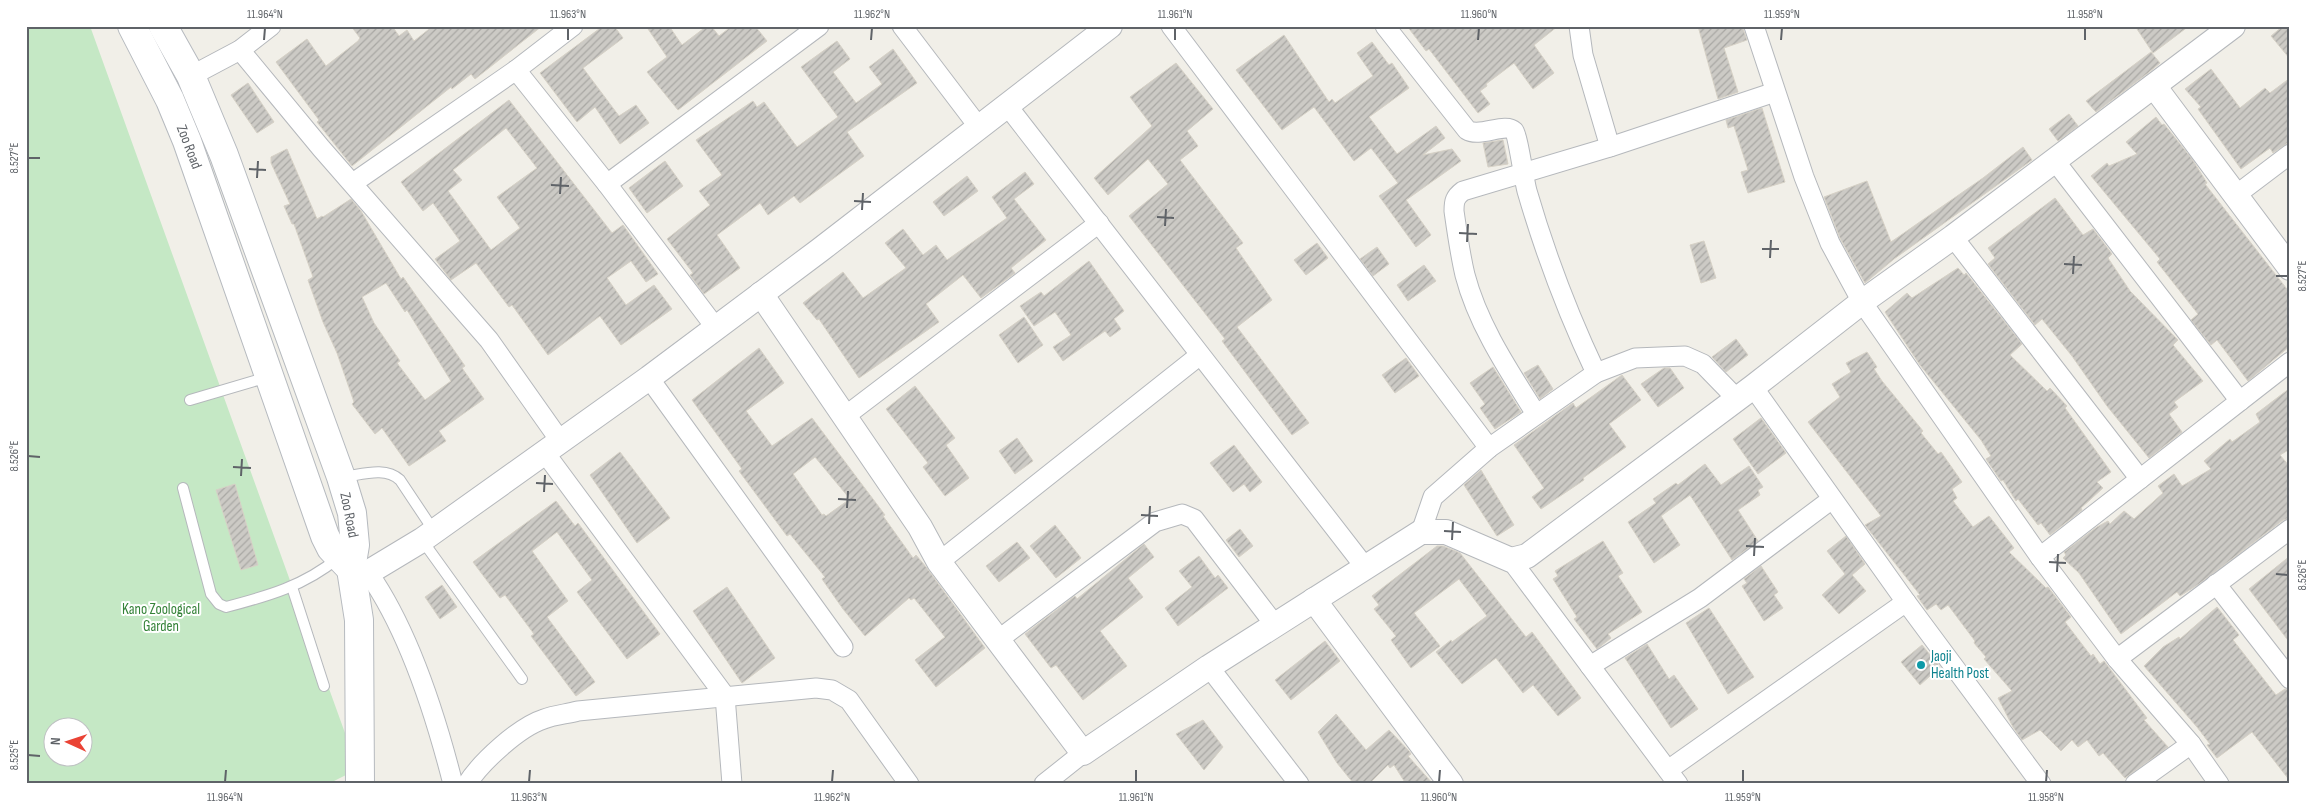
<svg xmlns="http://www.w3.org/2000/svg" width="2316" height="810" viewBox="0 0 2316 810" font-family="'Sofia Sans Condensed',sans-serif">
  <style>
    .park { fill: #c5e8c5; fill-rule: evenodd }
    .building { fill: url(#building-hatch); stroke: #d6d1c6; fill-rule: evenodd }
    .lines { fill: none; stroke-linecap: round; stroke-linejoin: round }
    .service-casing { stroke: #b5b8bc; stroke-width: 12 }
    .minor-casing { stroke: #b5b8bc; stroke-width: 21 }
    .tertiary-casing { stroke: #b5b8bc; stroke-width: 26 }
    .secondary-casing { stroke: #b6babf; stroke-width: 30 }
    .service { stroke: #fff; stroke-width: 10 }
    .minor { stroke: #fff; stroke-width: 19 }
    .tertiary { stroke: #fff; stroke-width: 24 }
    .secondary { stroke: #fff; stroke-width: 28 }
    .ticks { fill: none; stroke: #5f6368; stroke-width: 2 }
    .culture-dot { fill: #0f9aa8; stroke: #fff; stroke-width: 2 }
    .labels { text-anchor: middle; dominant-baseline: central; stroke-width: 4; stroke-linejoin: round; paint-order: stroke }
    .street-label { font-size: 15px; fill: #5f6368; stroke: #fff }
    .park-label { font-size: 15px; fill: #348238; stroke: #fff }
    .culture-label { font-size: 15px; fill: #0d838f; stroke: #fff; text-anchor: start }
    .neatline { fill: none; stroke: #5f6368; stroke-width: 2 }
    .ticks-label { font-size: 12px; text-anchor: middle; fill: #5f6368 }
  </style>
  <defs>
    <pattern id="building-hatch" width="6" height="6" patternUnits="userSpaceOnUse" patternTransform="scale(1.25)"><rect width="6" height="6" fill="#cccac5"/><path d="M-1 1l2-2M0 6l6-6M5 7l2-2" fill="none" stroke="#a9a8a4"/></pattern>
  </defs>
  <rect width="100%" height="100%" fill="#f1efe8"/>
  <path class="park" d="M26,26H90L358,769L328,784H26ZM52,728H82V758H52Z"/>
  <g class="building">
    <path d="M351,26H392L399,36L407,30L414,41L433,26H542L475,79L471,74L452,89L451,87L352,166L317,122L319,120L276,62L307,39L326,66L358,41L360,38Z"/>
    <path d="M603,26H614L623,38L583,68L619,116L636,105L649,123L620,144L595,107L577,122L540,73Z"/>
    <path d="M646,26H669L682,45L707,26H711L719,36L732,26H755L767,41L678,110L647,72L667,57Z"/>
    <path d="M1407,26H1558L1534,45L1554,73L1533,89L1514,63L1486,84L1487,86L1480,91L1490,104L1478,113L1429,49L1426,51Z"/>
    <path d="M1698,26H1742L1747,40L1724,48L1738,92L1718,99Z"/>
    <path d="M2135,26H2189L2153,53Z"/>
    <path d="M2283,26H2290V59L2271,36Z"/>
    <path d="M1284,35L1329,102L1332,99L1335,103L1373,76L1357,53L1372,42L1389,65L1392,63L1409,88L1369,117L1397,154L1436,126L1445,138L1423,155L1452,149L1461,161L1406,200L1431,235L1416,247L1379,196L1398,183L1371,148L1354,161L1314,107L1282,130L1236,70Z"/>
    <path d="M837,41L850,59L833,72L856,103L882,84L869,67L893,49L917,83L847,132L864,156L800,203L794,196L768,215L760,203L717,235L740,268L704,294L690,275L693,273L667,239L710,205L699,191L722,175L696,140L753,101L757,107L764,102L797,147L838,117L801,67Z"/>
    <path d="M2151,52L2160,63L2148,73L2096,112L2086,101Z"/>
    <path d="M1176,63L1213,109L1187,131L1198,146L1180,160L1243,243L1236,248L1272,300L1237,327L1309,423L1292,435L1222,341L1225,339L1129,216L1168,184L1148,159L1108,195L1094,178L1152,126L1130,97Z"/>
    <path d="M2211,69L2240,108L2265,88L2270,93L2290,78V141L2273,153L2270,148L2241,169L2198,109L2201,107L2185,89Z"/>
    <path d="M248,83L274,122L257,133L231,95Z"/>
    <path d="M509,100L612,233L623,225L658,274L646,282L631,261L607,278L626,305L654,285L672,309L621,345L600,316L548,355L512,305L509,307L476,263L451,280L435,259L460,241L433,203L423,211L401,182ZM506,128L537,168L497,197L520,228L491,250L448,191L462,180L453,170Z"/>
    <path d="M1762,108L1785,182L1748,193L1741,172L1748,170L1734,126L1728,128L1726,120Z"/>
    <path d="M2069,114L2078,126L2058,141L2049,129Z"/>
    <path d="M2156,117L2162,125L2164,124L2192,159L2207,183L2205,184L2290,293V346L2248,381L2217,340L2211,345L2191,320L2198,314L2157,262L2160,259L2091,176L2107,163L2109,166L2137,154L2126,142Z"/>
    <path d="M1503,140L1508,164L1488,167L1483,143Z"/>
    <path d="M2023,147L2032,160L1894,259L1865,283L1840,238L1824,197L1867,181L1891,242L1983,178Z"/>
    <path d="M287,149L317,219L322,216L323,217L351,199L361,211L401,279L403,277L465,366L462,368L484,399L439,431L446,441L409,466L382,428L375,434L352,404L354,402L337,353L323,322L308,280L313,277L294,224H292L284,206L290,204L271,163V157ZM386,283L405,312L407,310L451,381L425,400L397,363L400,361L374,323L362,297Z"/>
    <path d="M665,161L683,186L647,213L629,188Z"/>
    <path d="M1025,172L1034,184L1014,199L1046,240L1011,268L1015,273L981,298L963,275L926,304L939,322L859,378L819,319L817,320L803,303L843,272L863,298L906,268L885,243L903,229L923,255L936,245L947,260L1007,218L992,197Z"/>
    <path d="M967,176L978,191L944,216L933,202Z"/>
    <path d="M2055,198L2083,235L2093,229L2112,254L2108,258L2130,291L2178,340L2173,345L2203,381L2174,402L2178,407L2169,414L2182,432L2149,458L2107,406L2072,356L2042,319L2035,325L1988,264L1995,258L1988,248Z"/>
    <path d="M1704,241L1716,278L1701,283L1690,245Z"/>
    <path d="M1317,243L1328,258L1306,275L1294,260Z"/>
    <path d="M1377,247L1389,264L1373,276L1360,259Z"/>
    <path d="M1089,261L1124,311L1114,319L1121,329L1110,337L1105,331L1063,361L1053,347L1071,335L1055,312L1034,326L1020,306L1041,292L1044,296Z"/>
    <path d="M1424,265L1436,281L1408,301L1397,285Z"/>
    <path d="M1958,268L1964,275L1966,273L2022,344L2010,355L2047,391L2050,388L2067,406L2065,408L2111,472L2097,482L2103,488L2081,508L2082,510L2050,535L2041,523L2038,525L2018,499L2016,501L2003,480L2001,481L1986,459L1991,456L1981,440L1920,365L1885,312L1907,293L1912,298Z"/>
    <path d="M1024,317L1043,345L1018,363L999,335Z"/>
    <path d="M1736,339L1748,355L1726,372L1712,357Z"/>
    <path d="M759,348L784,383L746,411L772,446L812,418L885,515L883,516L913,558L916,555L926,567L985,648L936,687L915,660L945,637L914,598L911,600L909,598L865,636L843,609L822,579L825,577L790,534L787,536L739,471L742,469L692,400ZM815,457L850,499L826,516L824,514L822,515L793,474Z"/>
    <path d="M1867,352L1877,367L1874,369L1882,381L1923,431L1921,433L1938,454L1941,452L1962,482L1952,489L1957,498L1953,501L1973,527L1989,516L2014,548L2009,552L2046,588L2048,587L2071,617L2065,622L2091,656L2093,654L2100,664L2104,661L2147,718L2144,720L2168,747L2125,778L2103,753L2099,756L2087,740L2078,747L2072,740L2061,751L2040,730L2022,740L2013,727L1998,698L2012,691L1984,659L1986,657L1974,643L1975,641L1948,605L1941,610L1936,604L1927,610L1917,596L1920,595L1865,525L1881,516L1808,422L1840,397L1832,384L1851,372L1846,363Z"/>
    <path d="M1406,358L1419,376L1395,393L1382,375Z"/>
    <path d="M1538,365L1553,389L1540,399L1524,373Z"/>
    <path d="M1493,367L1521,412L1495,429L1480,408L1485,404L1470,383Z"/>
    <path d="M1664,368H1670L1684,388L1658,407L1641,384Z"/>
    <path d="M1622,375L1641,400L1609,424L1626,447L1583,478L1584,480L1541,509L1532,497L1544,488L1514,445L1573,403L1576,408Z"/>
    <path d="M915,386L955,438L946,445L969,478L945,496L923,467L928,463L886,409Z"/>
    <path d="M2290,388V449L2280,455L2290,467V518L2283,520L2199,584L2180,596L2177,592L2121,634L2079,573L2063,558L2066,555L2064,552L2097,527L2108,521L2110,524L2124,511L2134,519L2163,493L2158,486L2174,474L2182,486L2211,469L2204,461L2230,439L2232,442L2260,422L2256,414Z"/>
    <path d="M1761,418L1786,453L1758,474L1733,439Z"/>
    <path d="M1017,438L1033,461L1015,474L999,451Z"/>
    <path d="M1234,445L1262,482L1250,492L1244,484L1233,492L1210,463Z"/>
    <path d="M620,452L670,518L637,543L590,475Z"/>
    <path d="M1705,464L1721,485L1749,466L1763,487L1758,490L1760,495L1738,510L1758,541L1732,560L1690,495L1661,516L1680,545L1654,563L1628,522L1656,503L1653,499L1676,483L1678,485Z"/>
    <path d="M1481,470L1514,525L1497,536L1464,485Z"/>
    <path d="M235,484L258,565L241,570L216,490Z"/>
    <path d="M556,501L575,526L578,523L660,634L627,659L577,592L592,580L557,532L532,551L568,601L547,617L595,682L576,696L531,636L534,634L505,595L500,598L473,562Z"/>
    <path d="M1055,525L1081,558L1056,578L1030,546Z"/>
    <path d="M1240,529L1253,546L1239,557L1226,540Z"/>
    <path d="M1846,536L1865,564L1852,575L1866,591L1839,614L1822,595L1845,574L1827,551Z"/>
    <path d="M1603,541L1623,573L1618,576L1642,612L1608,634L1611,638L1597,649L1574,619L1577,617L1553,579L1558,576L1555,571Z"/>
    <path d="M1017,542L1030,558L999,582L986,566Z"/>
    <path d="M1144,544L1154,557L1128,578L1143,597L1100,631L1127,666L1083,700L1056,665L1051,668L1025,634L1075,596L1077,599Z"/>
    <path d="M1437,546H1443L1460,553L1526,637L1532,632L1581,698L1558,716L1533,685L1523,693L1496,658L1462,684L1436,652L1451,640L1452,642L1487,616L1459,579L1414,613L1440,646L1411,668L1391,640L1396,636L1374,609L1379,605L1372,596Z"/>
    <path d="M1199,556L1215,578L1218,575L1228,588L1178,626L1165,608L1192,587L1179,571Z"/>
    <path d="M2290,556V643L2249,589Z"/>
    <path d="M1761,566L1778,592L1774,595L1783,608L1764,621L1742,586L1747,583L1744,579Z"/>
    <path d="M442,585L457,607L440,619L425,597Z"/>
    <path d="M727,587L775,658L742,683L693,611Z"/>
    <path d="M2217,607L2239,635L2233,640L2276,695L2285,689L2290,690V781L2252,732L2217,758L2207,745L2210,744L2197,727L2144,666L2163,647L2179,637L2180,639Z"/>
    <path d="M1709,608L1754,677L1728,694L1686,623Z"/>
    <path d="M1325,641L1340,661L1291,700L1275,680Z"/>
    <path d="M1647,644L1669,679L1674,675L1698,709L1671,728L1625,658Z"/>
    <path d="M1922,645L1940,667L1920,685L1901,662Z"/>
    <path d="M1336,714L1366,750L1389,730L1409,751L1411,754L1408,756L1433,784H1406L1394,765L1390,768L1388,765L1369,784H1354L1337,763L1318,732Z"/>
    <path d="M1203,720L1223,747L1204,770L1176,734Z"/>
  </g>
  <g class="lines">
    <g class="service-casing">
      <g id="service">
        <path d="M190,400L268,377"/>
        <path d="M342,477C361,475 385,466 400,480L434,531"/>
        <path d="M183,488L211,594L219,604L226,607C268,596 304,586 338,558"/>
        <path d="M422,540L522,679"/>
        <path d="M292,587L324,686"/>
      </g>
    </g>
    <g class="minor-casing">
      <g id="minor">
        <path d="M902,26L978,126"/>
        <path d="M1171,26L1489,448"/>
        <path d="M1385,26L1467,130C1480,138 1505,122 1514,131C1518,136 1524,180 1527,191C1545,253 1568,314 1596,373"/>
        <path d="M1579,26L1583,55L1610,147"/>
        <path d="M1754,26L1804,177L1830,243L1862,302L2040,557L2117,659L2191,744L2219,784"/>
        <path d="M240,50L321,148L489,340L561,442"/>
        <path d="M516,70L607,184L716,328"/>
        <path d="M191,76L240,50L271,26"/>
        <path d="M1006,104L1365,567"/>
        <path d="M2055,161L2240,401"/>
        <path d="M353,183L516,70L573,26"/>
        <path d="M607,184L819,26"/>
        <path d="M2236,195L2290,154"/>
        <path d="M1953,237L2140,479"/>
        <path d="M649,378L843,647"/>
        <path d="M1753,387L1906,602L2041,784"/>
        <path d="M1536,414C1509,371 1478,325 1465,275C1460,254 1457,232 1454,211C1454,201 1455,197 1463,191L1610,147L1775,92"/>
        <path d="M844,417L1099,223"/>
        <path d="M545,453L725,696L732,784"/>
        <path d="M1421,532L1433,497L1489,448L1596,373L1635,358L1685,356L1703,364L1737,399"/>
        <path d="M2040,557L2290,362"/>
        <path d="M1511,560L1678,784"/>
        <path d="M939,562L1200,355"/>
        <path d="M369,574C408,630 436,717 453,784"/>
        <path d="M2216,584L2290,679"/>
        <path d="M998,640L1155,522L1182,514L1194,519L1275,625"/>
        <path d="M2117,659L2290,529"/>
        <path d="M1590,666L1700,598L1832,499"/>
        <path d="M1209,667L1299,784"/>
        <path d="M1668,770L1906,602"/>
        <path d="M467,784C481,762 519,727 544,719C554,715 567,714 578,711L816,688L832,690L849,700L909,784"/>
        <path d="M1044,784L1083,753"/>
        <path d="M2135,784L2191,744"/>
      </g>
    </g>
    <g class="tertiary-casing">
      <g id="tertiary">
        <path d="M2154,86L2290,268"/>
        <path d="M761,294L920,527L939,562L1083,753L1209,667L1421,532H1446L1511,560L1527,556L1753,387L1862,302L1953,237L2233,26"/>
        <path d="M354,581L422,540L649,378L820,250L1110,26"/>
        <path d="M1314,600L1451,784"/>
      </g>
    </g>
    <g class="secondary-casing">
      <g id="secondary">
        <path d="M132,26L170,100L187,141L325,536L331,548L351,569"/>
        <path d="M163,26L191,76L224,155L341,477L352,513L355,545L351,569L359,620L360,784"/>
      </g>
    </g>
    <use href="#service" class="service"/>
    <use href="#minor" class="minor"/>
    <use href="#tertiary" class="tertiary"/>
    <use href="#secondary" class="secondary"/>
  </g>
  <path class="ticks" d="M264,40L265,28M568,40V28M871,40L872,28M1175,40V28M1478,40L1479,28M1781,40L1782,28M2085,40V28M28,158H40M249,169L266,170M257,178L258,161M551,185L569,186M560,194L561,177M854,201L871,202M862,210L863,193M1157,217L1174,218M1165,226L1166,209M1459,233L1477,234M1467,242L1468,224M1762,249H1779M1770,258L1771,240M2064,264L2082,265M2073,274L2074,256M2276,276H2288M28,456L40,457M233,467L251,468M241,476L242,459M536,483L553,484M544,492L545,475M838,499L856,500M847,508L848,491M1141,515L1158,516M1149,524L1150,506M1444,531L1461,532M1452,540L1453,522M1746,546L1764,547M1754,556L1755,538M2049,562L2066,563M2057,572L2058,554M2276,574L2288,575M28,755L40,756M225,782L226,770M529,782L530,770M832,782L833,770M1136,782V770M1439,782L1440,770M1743,782V770M2046,782L2047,770"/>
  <circle class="culture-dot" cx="1921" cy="665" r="5"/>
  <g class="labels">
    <g class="street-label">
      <text transform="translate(189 147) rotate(69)">Zoo Road</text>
      <text transform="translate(349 515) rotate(79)">Zoo Road</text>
    </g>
    <g class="park-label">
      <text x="161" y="609">Kano Zoological<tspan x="161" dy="17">Garden</tspan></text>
    </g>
    <g class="culture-label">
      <text x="1931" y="656">Jaoji<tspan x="1931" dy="17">Health Post</tspan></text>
    </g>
  </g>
  <rect width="2316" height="810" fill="none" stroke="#ffffff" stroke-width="55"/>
  <g transform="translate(68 742) rotate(273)"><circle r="24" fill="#ffffff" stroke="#bfc1c3"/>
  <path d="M0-4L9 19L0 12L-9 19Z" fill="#ea4335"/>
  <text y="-8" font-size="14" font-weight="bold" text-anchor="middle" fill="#5f6368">N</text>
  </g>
  <rect x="28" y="28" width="2260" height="754" class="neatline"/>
  <g class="ticks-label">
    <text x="265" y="18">11.964°N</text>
    <text x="568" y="18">11.963°N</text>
    <text x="872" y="18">11.962°N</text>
    <text x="1175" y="18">11.961°N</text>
    <text x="1479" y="18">11.960°N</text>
    <text x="1782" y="18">11.959°N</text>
    <text x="2085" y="18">11.958°N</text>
    <text transform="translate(14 158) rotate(-90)" y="4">8.527°E</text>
    <text transform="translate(2302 276) rotate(-90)" y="4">8.527°E</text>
    <text transform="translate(14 456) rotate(-90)" y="4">8.526°E</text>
    <text transform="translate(2302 575) rotate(-90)" y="4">8.526°E</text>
    <text transform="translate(14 755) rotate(-90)" y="4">8.525°E</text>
    <text x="225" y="801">11.964°N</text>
    <text x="529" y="801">11.963°N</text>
    <text x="832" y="801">11.962°N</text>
    <text x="1136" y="801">11.961°N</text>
    <text x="1439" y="801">11.960°N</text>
    <text x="1743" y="801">11.959°N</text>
    <text x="2046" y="801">11.958°N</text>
  </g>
</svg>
